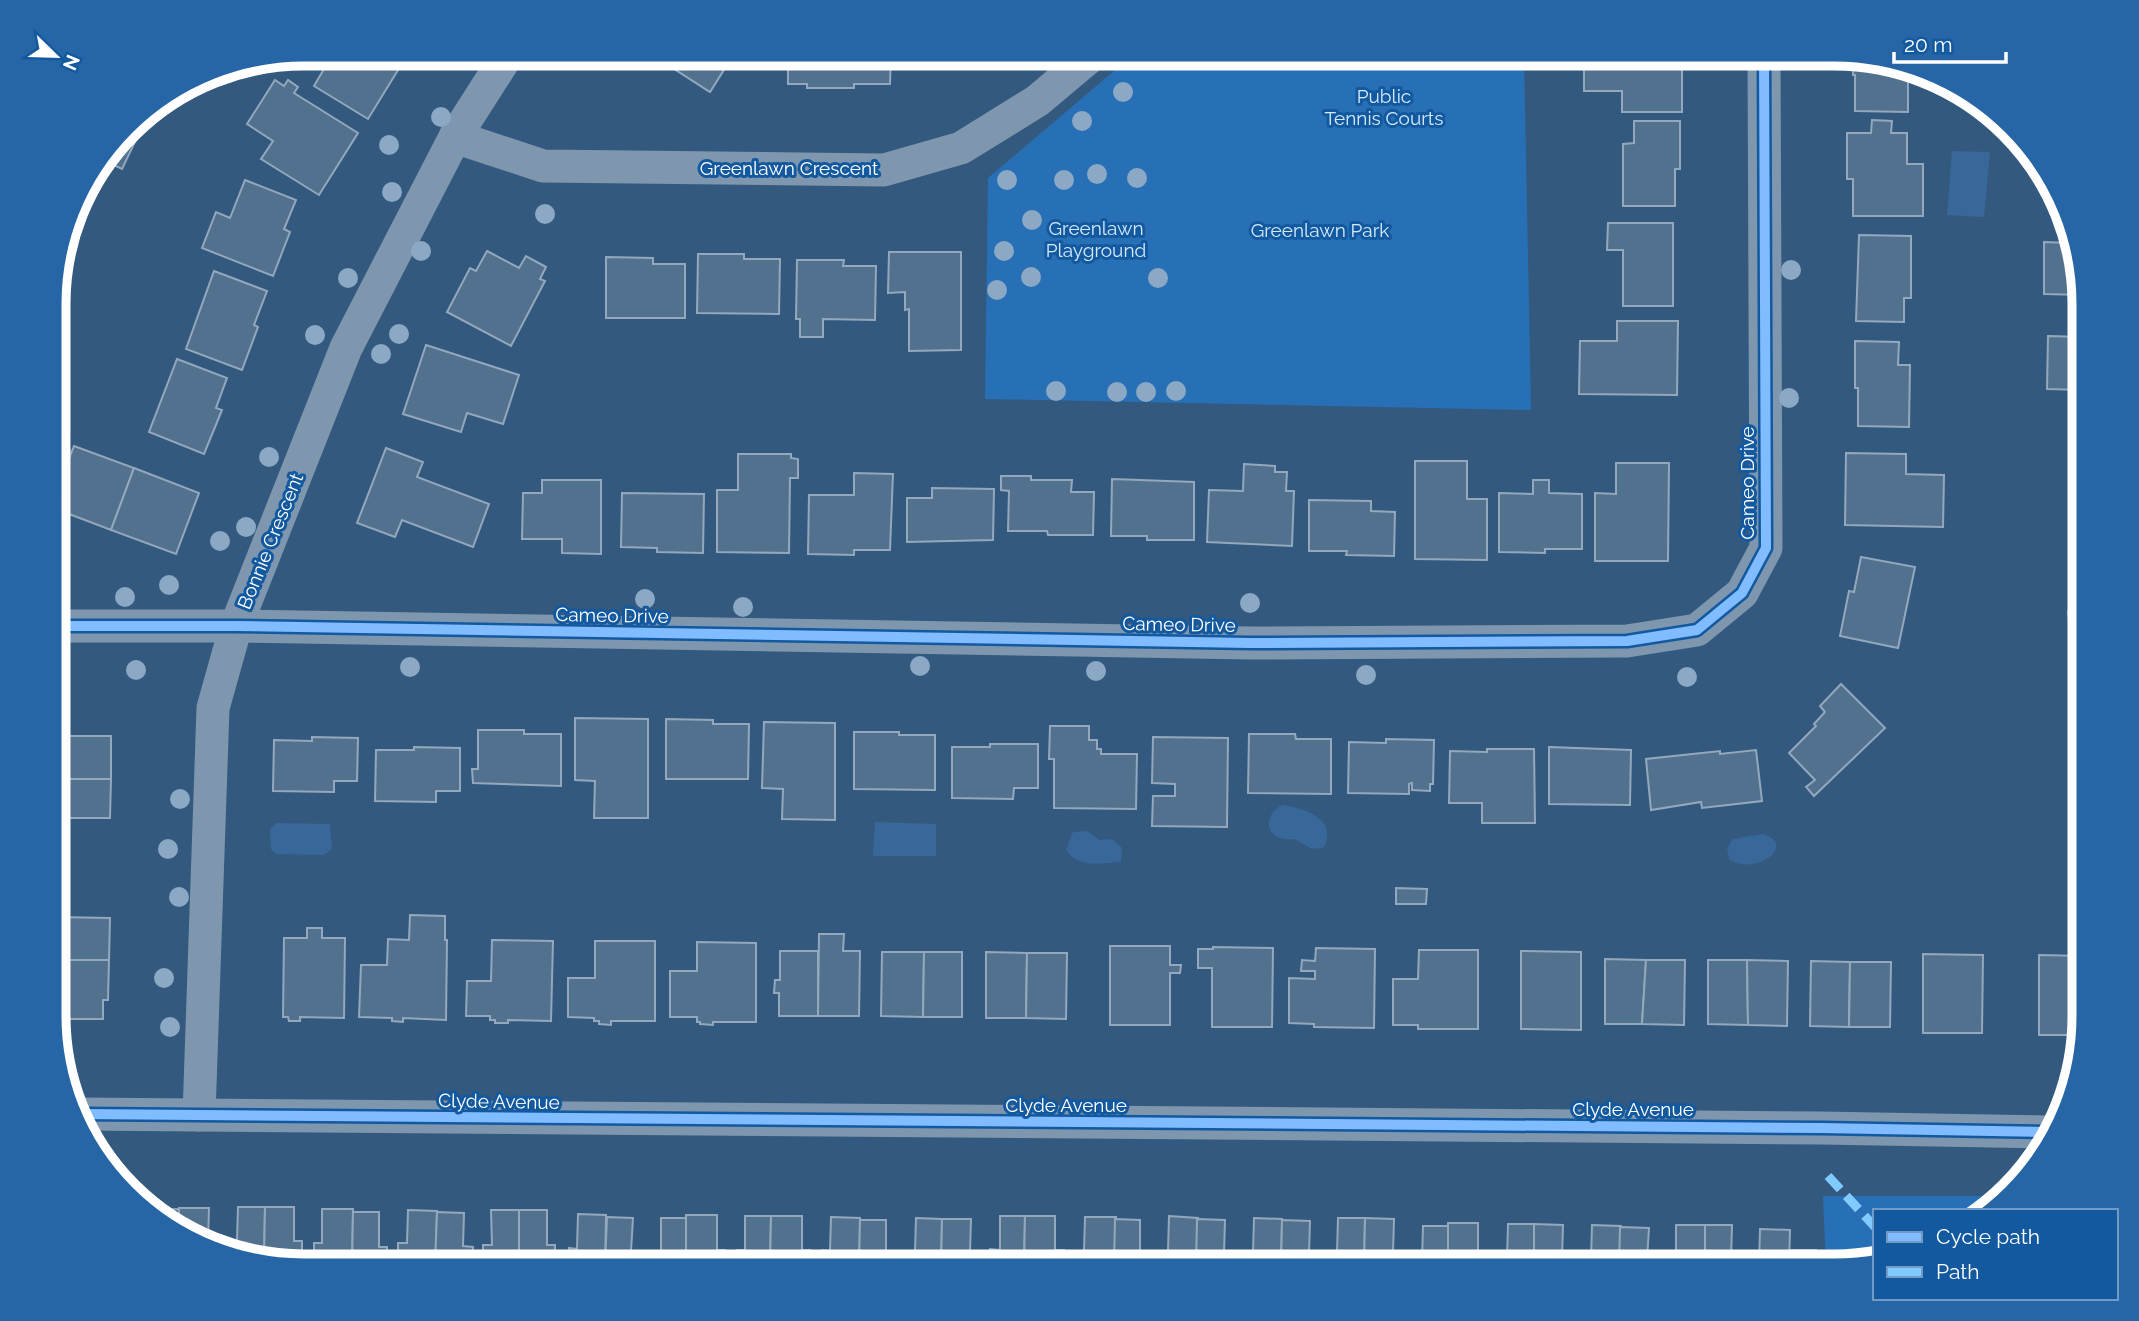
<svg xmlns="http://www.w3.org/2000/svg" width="2139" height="1321" viewBox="0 0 2139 1321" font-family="Raleway,sans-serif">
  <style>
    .green { fill: #2870b5 }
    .water { fill: #386899 }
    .building { fill: #52718e; stroke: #93a8bd; stroke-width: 2 }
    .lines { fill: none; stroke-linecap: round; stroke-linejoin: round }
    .street { stroke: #7e97af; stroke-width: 33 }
    .quiet { stroke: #80caff; stroke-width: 9; stroke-dasharray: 18 9; stroke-linecap: butt }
    .cycleway-casing { stroke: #13599f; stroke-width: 15 }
    .cycleway { stroke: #80bcff; stroke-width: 10 }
    .tree { fill: #8ba8c5 }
    .labels { text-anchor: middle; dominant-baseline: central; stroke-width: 6; stroke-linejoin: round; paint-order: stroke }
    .park-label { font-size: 19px; fill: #d3e9fe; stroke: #13599f }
    .street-label { font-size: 19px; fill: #fff; stroke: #13599f }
    .rim { fill: none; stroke: #fff; stroke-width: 9 }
  </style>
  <rect width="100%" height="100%" fill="#33597f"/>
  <g class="green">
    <path d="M1134,54H1524L1531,410L985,399L988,178Z"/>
    <path d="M1823,1196H2000L1984,1211H1875V1259L1851,1266H1826Z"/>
  </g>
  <g class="water">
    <path d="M1952,151L1990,152L1984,217L1947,215Z"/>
    <path d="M1282,805C1304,808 1338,818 1324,847C1309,852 1307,844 1294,839C1268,842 1259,818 1282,805Z"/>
    <path d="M875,822L936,824V856H873Z"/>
    <path d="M276,823L330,824L332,849L324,855L276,854L271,849L270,830Z"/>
    <path d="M1088,831L1099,840L1112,839L1122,848L1121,862C1100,863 1079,869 1066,850L1073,832Z"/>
    <path d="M1763,834C1798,845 1756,876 1730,860L1727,850L1732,839Z"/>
  </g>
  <g class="building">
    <path d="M402,54L406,57L368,119L314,86L324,69L302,55Z"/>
    <path d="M617,54H644L636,66Z"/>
    <path d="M651,54H734L710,92Z"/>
    <path d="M788,54H891L890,84H854V88H807V84H788Z"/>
    <path d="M1584,54H1682V112H1622V91H1584Z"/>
    <path d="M1853,57L1900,63L1908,67V112L1855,111V75H1853Z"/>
    <path d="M275,80L284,86L288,80L298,87L294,93L358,133L319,195L261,159L273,141L247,124Z"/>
    <path d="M140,116L146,119L122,169L105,161Z"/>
    <path d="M1872,120L1892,121L1891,133H1907V164H1923V216H1853V179H1847V133H1871Z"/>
    <path d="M1634,121H1680V169H1675V206H1623V144L1634,143Z"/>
    <path d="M2048,175L2051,179L2059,204H2049Z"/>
    <path d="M245,180L296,200L284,229L290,232L273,276L202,248L216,212L230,218Z"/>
    <path d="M82,190L90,193L73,235L78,237L67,265L59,262Z"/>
    <path d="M1608,223H1673V306H1623V250H1607Z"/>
    <path d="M1859,235L1911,236V298H1904V322L1856,321Z"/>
    <path d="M2044,242L2071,243L2084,287V295L2044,294Z"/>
    <path d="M487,251L519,268L526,256L546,267L540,279L545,281L511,346L447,312L470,268L476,271Z"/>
    <path d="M889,252H961V350L909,351V309L905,310V292L888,293Z"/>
    <path d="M698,254H744V259H780L779,314L697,313Z"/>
    <path d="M606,257L653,258V264H685V318H606Z"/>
    <path d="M797,260H844L843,266H876L875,320L823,319V337H800V319H796Z"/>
    <path d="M214,271L267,291L254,325L258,327L242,370L186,349Z"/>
    <path d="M1617,321H1678L1677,395L1579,394L1580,341H1617Z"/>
    <path d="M2048,336L2084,337V390L2047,389Z"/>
    <path d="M1855,341L1899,342L1898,365H1910L1909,427L1858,426V388H1855Z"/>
    <path d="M426,345L519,375L503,424L467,413L461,432L403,414Z"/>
    <path d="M177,359L227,378L216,408L222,410L204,454L149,432Z"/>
    <path d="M2084,411V493H2081L2074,412Z"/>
    <path d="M74,446L134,468L111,530L56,509V491Z"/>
    <path d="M386,448L423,462L417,477L489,504L473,547L402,520L395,537L357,523Z"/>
    <path d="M1846,453L1906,454V474L1944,475L1943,527L1845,525Z"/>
    <path d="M738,454H791V458L798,459V478H790L789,553L717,552V490H738Z"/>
    <path d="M1415,461H1467V499H1487V560L1415,559Z"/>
    <path d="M1616,463H1669L1668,561H1595V493L1616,494Z"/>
    <path d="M1244,464L1275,466V472H1287L1286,491H1294L1292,546L1207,542L1209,490L1243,491Z"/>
    <path d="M134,468L199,493L176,554L111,530Z"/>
    <path d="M854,473L893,474L890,550H854V555L808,554L809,495H854Z"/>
    <path d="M1001,476H1031V480H1072L1071,492H1094L1093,535H1048L1047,531H1008L1009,491L1001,490Z"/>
    <path d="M1112,479L1194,482V540H1147V536H1111Z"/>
    <path d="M542,480H601V554L562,553V539H522L523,493H542Z"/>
    <path d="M1533,480H1549V493L1582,494V549H1545V553L1499,552V493L1533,494Z"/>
    <path d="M932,488L994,489L993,540L907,542V498H932Z"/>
    <path d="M622,493L704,494L703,553L657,552V548L621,547Z"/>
    <path d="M1309,500L1371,501V511L1395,512L1394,556L1346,555L1347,551H1309Z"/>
    <path d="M1861,557L1915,567L1898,648L1840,636L1849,591L1854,592Z"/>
    <path d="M2084,609V630L2070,632L2068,611Z"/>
    <path d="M1841,684L1885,728L1814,796L1806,787L1815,780L1789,753L1816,726L1814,724L1825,712L1820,706Z"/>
    <path d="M575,718L648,719V818H594L595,781L575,780Z"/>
    <path d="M666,719L713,720V724H749L748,779H666Z"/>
    <path d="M764,722L835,723V820L782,819L783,789L762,788Z"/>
    <path d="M1050,726H1089V740H1097V749H1101V754H1137L1136,809L1054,808V759H1049Z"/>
    <path d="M478,730H524V734H561V786L473,783L472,769H478Z"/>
    <path d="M854,732H899V735H935V790L854,789Z"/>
    <path d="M1249,734H1295L1296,739H1331V794L1248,793Z"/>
    <rect x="56" y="736" width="55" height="43"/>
    <path d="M312,737L358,738L357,781H334V792L273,791L274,740L312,741Z"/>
    <path d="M1153,737L1228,738L1227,827L1152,826L1153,796H1175V784L1152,783Z"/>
    <path d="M1386,739L1434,740L1433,784H1430V791L1412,790V783L1409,784V794L1348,793L1349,742L1386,743Z"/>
    <path d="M990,744H1038V788H1014L1013,799L952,798V747H990Z"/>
    <path d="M414,747L460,748V791H436V802L375,801L376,750H414Z"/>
    <path d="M1549,747L1631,750L1630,805L1549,804Z"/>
    <path d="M1487,749H1534L1535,823H1482V803H1449L1450,751L1487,752Z"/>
    <path d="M1756,750L1762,801L1702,808L1701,802L1651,810L1646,759L1720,751V754Z"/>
    <path d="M56,779H111L110,818H56Z"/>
    <path d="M2084,805V835L2078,836L2075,806Z"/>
    <path d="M1396,888L1427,889L1426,904H1396Z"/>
    <path d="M410,915L445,916V940H447L446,1020L403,1018V1022L392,1021V1018L359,1017L361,965H387L388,939L409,940Z"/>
    <path d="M56,917L110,918L109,960H56Z"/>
    <path d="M307,928H322V938H345L344,1018L300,1017V1021H289L288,1017H283L284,938H307Z"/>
    <path d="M819,934H844L843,951H860L859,1016H818Z"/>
    <path d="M492,940L553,941L551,1021L508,1020V1023H495V1020H490V1016H466L467,981H491Z"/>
    <path d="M595,941H655V1021H611V1025L599,1024V1021H594V1018L568,1017V978H595Z"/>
    <path d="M697,942L756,943V1022H713V1025L700,1024V1022H697V1017H670V971H697Z"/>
    <path d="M1110,946H1170V965H1181L1180,973H1170V1025H1110Z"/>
    <path d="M1213,947L1273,948L1272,1027H1212V968H1198V949H1213Z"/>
    <path d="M1316,948L1375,949L1374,1028L1314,1027V1024L1289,1023V978L1315,979V971H1301L1302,960L1315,961Z"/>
    <path d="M1419,950H1478V1029H1418V1025H1393V979H1418Z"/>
    <path d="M780,951H818V1016H779V993H774L775,980H780Z"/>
    <path d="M1521,951L1581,952V1030L1521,1029Z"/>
    <path d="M882,952H924L923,1017L881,1016Z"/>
    <path d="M924,952H962V1017H923Z"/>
    <path d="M986,952L1027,953L1026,1018H986Z"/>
    <path d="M1027,953H1067L1066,1019L1026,1018Z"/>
    <path d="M1923,954L1983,955L1982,1033H1923Z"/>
    <path d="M2039,955L2084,956V1035H2039Z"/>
    <path d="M1605,959L1646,960L1642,1024H1605Z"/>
    <path d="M56,960H109L108,1000H103V1019H56Z"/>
    <path d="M1646,960H1685L1684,1025L1642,1024Z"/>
    <path d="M1708,960H1747L1748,1025L1708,1024Z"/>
    <path d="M1747,960L1788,961L1787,1026L1748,1025Z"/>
    <path d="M1811,961L1850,962L1849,1027L1810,1026Z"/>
    <path d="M1850,962H1891L1890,1027H1849Z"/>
    <path d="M238,1207H265L264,1260L229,1254V1241L237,1240Z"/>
    <path d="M265,1207H294V1241H302V1266L264,1260Z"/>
    <path d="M179,1208H209L208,1242H217V1250L179,1231Z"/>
    <path d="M179,1209V1231L166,1225L153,1212V1210Z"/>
    <path d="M322,1209H353L352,1267H314V1243H322Z"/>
    <path d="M408,1210L437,1211L435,1267H398V1243H407Z"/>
    <path d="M491,1210H519V1267H483V1245H492Z"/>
    <path d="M519,1210H547V1245H555V1267H519Z"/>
    <path d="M353,1212H379V1247H387V1267H352Z"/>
    <path d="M437,1212L464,1213L463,1246L473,1247L472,1267H435Z"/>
    <path d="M578,1214L606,1215L605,1267H568L569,1248L577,1249Z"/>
    <path d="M686,1215H717V1250H725V1267H686Z"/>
    <path d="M745,1216H771L770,1267H737V1250H745Z"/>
    <path d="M771,1216H802V1250H810V1267H770Z"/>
    <path d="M1000,1216H1025L1024,1267H990V1249L1000,1250Z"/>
    <path d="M1025,1216H1055V1250H1064V1266L1024,1267Z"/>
    <path d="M1169,1216L1198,1218L1196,1266H1160V1251H1168Z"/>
    <path d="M607,1217L633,1218L631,1251H642V1267H605Z"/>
    <path d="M831,1217L860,1218L859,1267H821L822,1250L830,1251Z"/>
    <path d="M1085,1217H1116L1114,1266H1075L1076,1251H1084Z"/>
    <path d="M661,1218H686V1267H651V1252H661Z"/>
    <path d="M916,1218L942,1219L941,1267H906L907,1251H915Z"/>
    <path d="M1254,1218L1282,1219L1281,1266H1244V1252H1253Z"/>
    <path d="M1338,1218H1365L1364,1266H1329V1253H1337Z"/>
    <path d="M1365,1218L1394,1219L1393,1253H1402V1266H1364Z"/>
    <path d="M942,1219H971L970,1252H980V1267H941Z"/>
    <path d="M1115,1219L1140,1220V1253L1149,1254L1148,1266H1114Z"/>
    <path d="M1197,1219L1225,1220L1224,1253L1234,1254L1233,1266H1196Z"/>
    <path d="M860,1220H886V1254H895V1267H859Z"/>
    <path d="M1282,1220L1310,1221L1309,1254H1318V1266H1281Z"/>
    <path d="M1448,1223H1478V1257H1487V1266H1448Z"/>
    <path d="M1508,1224H1534V1266H1499V1258H1507Z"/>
    <path d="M1534,1224L1563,1225L1562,1258L1571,1257V1266H1534Z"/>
    <path d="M1592,1225L1621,1226L1619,1266H1583V1258L1591,1259Z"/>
    <path d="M1676,1225H1705V1266H1667V1259H1676Z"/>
    <path d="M1705,1225H1732L1731,1260H1741L1740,1266H1705Z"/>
    <path d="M1423,1226H1448V1266H1413V1260H1422Z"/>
    <path d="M1620,1227L1649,1228L1647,1260L1656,1261V1266H1619Z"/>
    <path d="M1760,1229L1790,1230L1789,1266H1751V1264H1759Z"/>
    <path d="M1790,1250H1816V1266H1789Z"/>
  </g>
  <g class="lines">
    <g class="street">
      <path d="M455,137L543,166L884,170L961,148L1037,101L1093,54"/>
      <path d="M56,626H236L1250,643L1627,641L1697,630L1742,593L1766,548L1764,54"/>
      <path d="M81,1114L1821,1128L2051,1132"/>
      <path d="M199,1115L213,708L236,626L346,348L455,137L508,54"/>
    </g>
    <path class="quiet" d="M1828,1176L1875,1227"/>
    <g class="cycleway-casing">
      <g id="cycleway">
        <path d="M56,626H236L1250,643L1627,641L1697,630L1742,593L1766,548L1764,54"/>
        <path d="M81,1114L1821,1128L2051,1132"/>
      </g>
    </g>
    <use href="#cycleway" class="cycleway"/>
  </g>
  <g class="tree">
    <circle cx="1123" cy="92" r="10"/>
    <circle cx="441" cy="117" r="10"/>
    <circle cx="1082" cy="121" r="10"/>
    <circle cx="389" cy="145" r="10"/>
    <circle cx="1097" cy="174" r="10"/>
    <circle cx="1137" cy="178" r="10"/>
    <circle cx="1007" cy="180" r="10"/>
    <circle cx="1064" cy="180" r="10"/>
    <circle cx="392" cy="192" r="10"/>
    <circle cx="545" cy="214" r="10"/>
    <circle cx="1032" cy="220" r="10"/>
    <circle cx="421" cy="251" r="10"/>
    <circle cx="1004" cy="251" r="10"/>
    <circle cx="1791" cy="270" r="10"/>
    <circle cx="1031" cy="277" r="10"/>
    <circle cx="348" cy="278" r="10"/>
    <circle cx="1158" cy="278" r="10"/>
    <circle cx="997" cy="290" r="10"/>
    <circle cx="399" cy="334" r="10"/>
    <circle cx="315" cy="335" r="10"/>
    <circle cx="381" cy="354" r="10"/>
    <circle cx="1056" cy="391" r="10"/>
    <circle cx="1176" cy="391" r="10"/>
    <circle cx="1117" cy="392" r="10"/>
    <circle cx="1146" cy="392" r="10"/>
    <circle cx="1789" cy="398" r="10"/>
    <circle cx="269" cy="457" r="10"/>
    <circle cx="246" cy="527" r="10"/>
    <circle cx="220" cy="541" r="10"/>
    <circle cx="169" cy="585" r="10"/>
    <circle cx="125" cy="597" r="10"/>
    <circle cx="645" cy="599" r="10"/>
    <circle cx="1250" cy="603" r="10"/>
    <circle cx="743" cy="607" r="10"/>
    <circle cx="920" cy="666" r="10"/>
    <circle cx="410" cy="667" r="10"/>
    <circle cx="136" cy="670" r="10"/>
    <circle cx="1096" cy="671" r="10"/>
    <circle cx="1366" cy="675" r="10"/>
    <circle cx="1687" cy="677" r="10"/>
    <circle cx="180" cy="799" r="10"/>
    <circle cx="168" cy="849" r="10"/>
    <circle cx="179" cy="897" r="10"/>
    <circle cx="164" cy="978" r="10"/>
    <circle cx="170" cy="1027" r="10"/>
  </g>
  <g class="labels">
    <g class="park-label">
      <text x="1384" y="96">Public<tspan x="1384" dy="22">Tennis Courts</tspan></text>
      <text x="1096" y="228">Greenlawn<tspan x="1096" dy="22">Playground</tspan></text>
      <text x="1320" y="230">Greenlawn Park</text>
    </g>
    <g class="street-label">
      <text x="789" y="168">Greenlawn Crescent</text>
      <text transform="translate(1747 483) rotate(-90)">Cameo Drive</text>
      <text transform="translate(270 541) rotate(-68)">Bonnie Crescent</text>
      <text transform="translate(612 615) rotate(1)">Cameo Drive</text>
      <text transform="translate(1179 624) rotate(1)">Cameo Drive</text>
      <text transform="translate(499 1101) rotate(1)">Clyde Avenue</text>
      <text x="1066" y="1105">Clyde Avenue</text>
      <text x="1633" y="1109">Clyde Avenue</text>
    </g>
  </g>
  <path d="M0 0H2139V1321H0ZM304 66H1834A238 238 0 0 1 2072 304V1016A238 238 0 0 1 1834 1254H304A238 238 0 0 1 66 1016V304A238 238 0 0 1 304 66Z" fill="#2666a7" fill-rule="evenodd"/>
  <path class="rim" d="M304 66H1834A238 238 0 0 1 2072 304V1016A238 238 0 0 1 1834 1254H304A238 238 0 0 1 66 1016V304A238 238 0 0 1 304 66Z"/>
  <rect x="1873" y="1209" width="245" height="91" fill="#13599f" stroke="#719bc5" stroke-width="2"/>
  <rect x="1887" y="1232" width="35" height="10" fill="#80bcff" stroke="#719bc5" stroke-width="2"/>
  <text x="1936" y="1244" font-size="21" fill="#ffffff">Cycle path</text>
  <rect x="1887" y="1267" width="35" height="10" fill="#80caff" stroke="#719bc5" stroke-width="2"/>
  <text x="1936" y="1279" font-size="21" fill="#ffffff">Path</text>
  <g transform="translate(56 56) rotate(113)" stroke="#13599f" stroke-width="5" paint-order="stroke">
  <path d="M0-5L12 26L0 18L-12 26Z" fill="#ffffff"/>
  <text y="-10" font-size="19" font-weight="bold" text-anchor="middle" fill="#ffffff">N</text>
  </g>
  <path d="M1894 52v10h112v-10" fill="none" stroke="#ffffff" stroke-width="3.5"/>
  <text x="1904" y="52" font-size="21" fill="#ffffff" stroke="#13599f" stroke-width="5" paint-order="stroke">20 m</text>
</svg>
